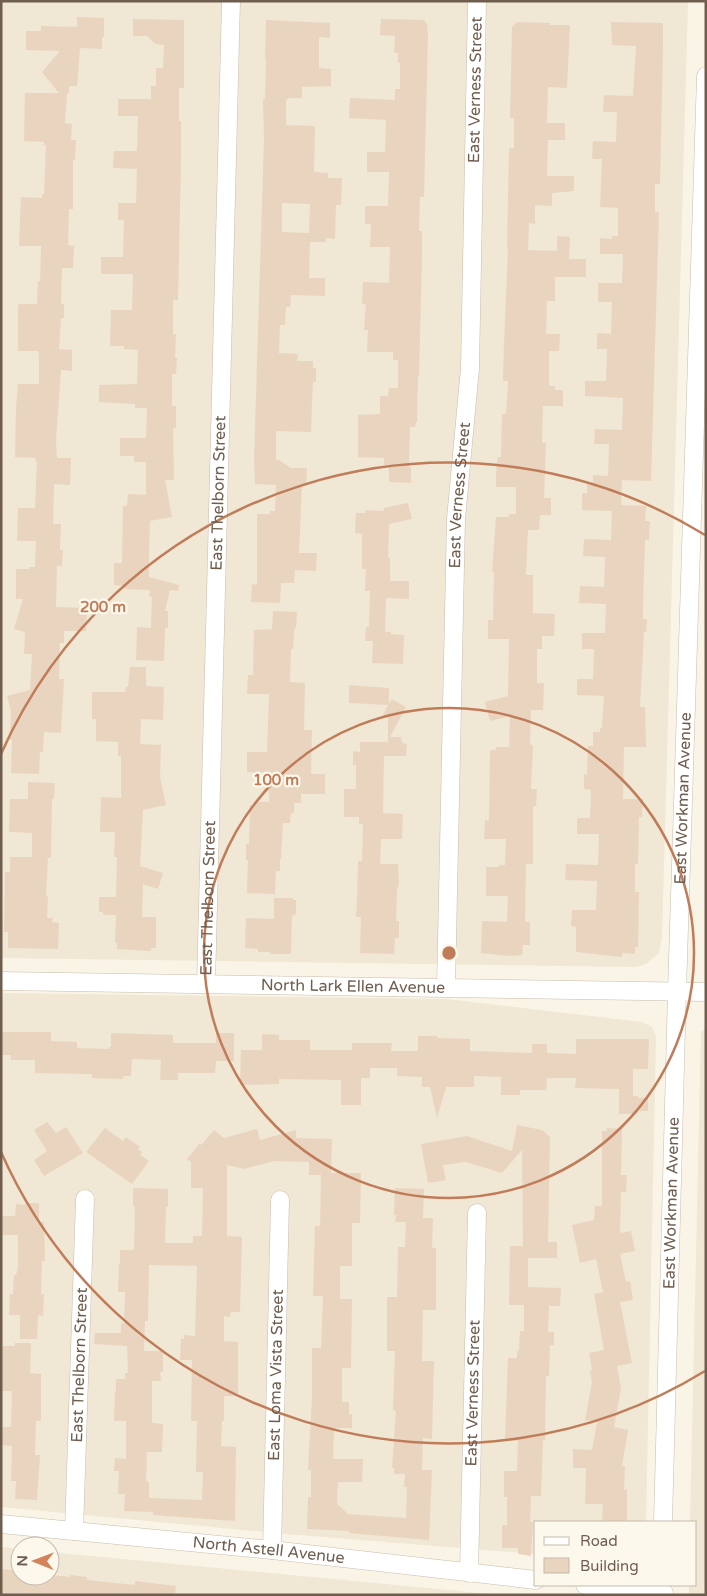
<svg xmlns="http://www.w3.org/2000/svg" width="707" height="1596" viewBox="0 0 707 1596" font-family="'Varela Round',sans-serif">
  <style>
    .residential { fill: #f0e7d5 }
    .building { fill: #e9d5bf; fill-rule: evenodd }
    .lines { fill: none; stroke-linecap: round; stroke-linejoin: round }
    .minor-casing { stroke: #c9bdae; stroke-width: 19 }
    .minor { stroke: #fff; stroke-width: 18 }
    .ring { fill: none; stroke: #c07c58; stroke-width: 2.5 }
    .labels { text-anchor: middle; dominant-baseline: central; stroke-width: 4.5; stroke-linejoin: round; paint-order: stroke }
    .street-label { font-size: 16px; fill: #6f5e4e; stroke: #fdf8ec }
    .centre { fill: #c07c58; stroke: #fdf8ec; stroke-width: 2.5 }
    .ring-label { font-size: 15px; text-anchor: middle; font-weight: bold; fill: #c07c58; stroke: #fdf8ec; stroke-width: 4.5; stroke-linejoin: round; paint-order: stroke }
  </style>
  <rect width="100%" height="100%" fill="#f9f4e6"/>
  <g class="residential">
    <path d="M1,1H688L662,937L659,953L646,964L637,967L1,958Z"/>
    <path d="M1,993L446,999L642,1022L652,1027L656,1036L646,1522H536V1554L274,1533L1,1507Z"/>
    <path d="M706,1028V1595H689V1585H696V1522H690L701,1032Z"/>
    <path d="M1,1547L20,1549V1576H50V1552L500,1595H1Z"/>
  </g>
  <g class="building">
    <path d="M77,17L104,18V37H102V49L80,48L77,86H69V93H67L65,123L72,124L71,140H76L75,160H73V209H69L68,245L74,246L73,268H62L61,304H64V318H61L59,349L72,350V371L61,370L56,441L57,458H71L70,485L54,484L53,524H61L60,550H63L62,566H57L56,607L87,608L86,631H64V643H60L59,679H64L61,733L44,732L43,752H40L39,774L11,773L12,740H10L11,710L7,696L30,690L32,654H24L25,632L14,629L23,599H16V569H29V567H35L36,541H17L18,508H35L37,461H35L36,458L15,457L16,408L18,384H39V355L38,351H18V307L19,304H37L38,281H40L41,250V246H19L21,197L42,198V194H44L46,145H44V142L24,141L25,93H59L42,72L60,51L26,50V31H41V26L77,27Z"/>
    <path d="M133,19L184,20V88H179V121H181V161L178,300H173V334H176L175,358H177L176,374H172V406H176V428H173L174,480H165L172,517L150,521L149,554V577L179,585L178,591L170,590L165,611H168V628H165L164,661L136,660L137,627L151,628L152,597L149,596L150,590L124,589L125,586L114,585V563H122L123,506H127L128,494L146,495V462H134V456H120V438H146L147,408H135V404L99,402V385L137,384L138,350L124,349V346H110L111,310H132L133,274H101V257H123L124,220H118V203H136L137,169L113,168L114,151H137L138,116H118V99H151V86H156V68H163L164,45L155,44L147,36H133Z"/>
    <path d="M381,19L425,20V23H427L428,36L424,197H420L419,231H422V257L419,376H418L417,422H416L415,427H410L409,467H411V483L389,482V465H384V458L358,457V415L380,414V396H388L389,388H398V360H393V352H367L368,330H364L366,304H362L363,282L389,283L390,247H370L371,224H365V206H388L389,172H367V152H385L386,120L349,118L350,98L395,100V89H400V63H398V53H394L395,36L380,35Z"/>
    <path d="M266,20L330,23V38L319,37V68L331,69V86L302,87V98H290L286,100V125L315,126L314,172L328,173V178H342L341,205H336L335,239L326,238V242H310L309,278H325V296L291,295L290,307H286L285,325H280L279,353L298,354L297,361H313V368H316V382H313L312,401L311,432L276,431V460H279L291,468H307L306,486H302L299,553H317L316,571L295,570L294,583H281L280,603L251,602L252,584L257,585V514H270V511H275L276,485L255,484L254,459L264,140L263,99H265L266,59H265ZM282,203L310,204L309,233L282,232Z"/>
    <path d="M517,22L550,23L549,25H570L567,88L548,87L547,123H565V140H548L547,176H574V191L552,193V206L535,205V224L529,223L528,250L557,251V236L570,237L569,259H586V277H555V301H547L546,334H560L559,351H549V386H555V389L556,390H563V406H543L542,443H546L544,498H551V515H540L539,530H528L526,575H533V613L555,614L554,636H542V649H537V683H544L543,710H531L530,743L531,745L533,746L531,789H537L536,806H533V864H526L525,922H530V945H523L522,955L510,956L481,953L482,921L507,922L508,896H486V867H499V865H505L506,839H484L485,820L489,821L490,750H496V747H509L510,716L490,721L485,702L508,696L509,639H488V620H493L494,572H492L496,517H509V514H516V487H496V475L497,460L498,457H501L502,414H506L508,381H503L504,342L508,249H507L509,148H514V118H510L512,27Z"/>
    <path d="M611,22L663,23V49L660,184H655V212H659L651,481L622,480L621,505L646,506L645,521H650L649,540H645L643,608V619H647L646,632H644L640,707H645L646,747H624L623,799H643L642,817H639L638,864H635V892H639L638,947H635V954L622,953V957L576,952V927L571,926L572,910H596L597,881L565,880L566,864L598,865L599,834H577V820L578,818H590L591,790L584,789V774L587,775L588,746H593V732H600V728H602L604,696L577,695V679H593L594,649H582V633H605L606,604L579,603L580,586L604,587L605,557L583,556L584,539L611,540L612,511L582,510V493H587V484H593V475L608,476L609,444H594L595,429L622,430L623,398L585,396V381H606L607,349H597V333L611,334L612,302H598V283H622L623,254H600V238L612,239V236H618V208L600,207L602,159H592L593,141L616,142L617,112H603L604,95L633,96L636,46L612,45Z"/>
    <path d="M408,503L412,519L389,524L388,558H390V581H409V599L386,598L385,632H391V634L404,635L403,664L372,663L373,641H365L366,627H369L370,591H365L366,569H362V534L355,533L356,513H365L366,510L384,511V508Z"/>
    <path d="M273,611L297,612L296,627L294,630L293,649H291L290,682L305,683L304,730H312L311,774H325V794H301V803H294V814L291,813L290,823H283L281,859H280V871H276L275,894L247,893L248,860H246V844H249L250,805H255V802H269V773L247,772V752H267L269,694H247L248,675H253L254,630L272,629Z"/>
    <path d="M130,667H146V686L164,687L163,720L141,719L140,744L161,745L160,777L166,805L143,810L140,866L163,873L158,889L143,884L142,917H156V948H151V951L117,949V943H115L116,915H107L103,914V912H99V897H116L117,857H114L115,832H100L101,797L121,798V756H118V742L96,741V719H92V692H125L126,687H128Z"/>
    <path d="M349,685L389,688V704L392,699L406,707L390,737H401L402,743L407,744L406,756H384L383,813L403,814L402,839H381L380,864H398L399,882L397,891L396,921H399V938H395L394,954L360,953L361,917H356L357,902L358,861H362L363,824H359V817H344V789H356V765H353V751L360,752V742H388V718L383,715L388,705L349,703Z"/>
    <path d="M28,782L55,783L54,799H52L51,858H48L46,896H48L47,918H53L52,922L59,923L58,949L8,948V932H4L5,872H10V857H32V833L9,832L10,799H28Z"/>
    <path d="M274,898H293V900H296V914L292,916L291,954H270V952H258V949L245,948L246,918L274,919Z"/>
    <path d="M1,1032H51V1041L77,1042V1048L109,1049V1047H111V1033L173,1035V1043H216V1033H234V1061H216L215,1073H178V1080H160L161,1060L132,1059L131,1076H123V1079L92,1078V1075L90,1074L35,1073V1060H11V1055H1Z"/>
    <path d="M262,1034L279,1035V1040H310V1050H352V1043H392L391,1051H418V1036H437V1038L470,1039V1051L532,1053V1044H547V1053L576,1054V1039H649L648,1069H633V1096H638V1098H648V1111H638V1114H619V1089L575,1088L576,1078H547L546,1090H520V1095H501V1077L474,1076V1087H446L437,1118L430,1087H422V1077L397,1076V1068H370V1078H361V1105H341V1080L279,1079V1084L240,1085L241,1050H262Z"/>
    <path d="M47,1122L56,1133L66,1127L83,1153L44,1176L34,1160L47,1151L34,1130Z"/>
    <path d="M517,1125L542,1130L550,1137L548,1242H557V1258H528V1287L561,1288L560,1306H549L548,1332H554V1345H550L549,1376H546L545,1440H543L541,1496H531L530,1522H533L531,1556L518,1554V1548H502V1525H507V1497H504V1471H517L518,1441L505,1440L508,1358H517V1350L519,1351L520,1331H524V1305H509L510,1246H523L522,1150L502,1173L466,1162L443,1165L446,1180L428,1183L421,1144L467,1136L512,1151Z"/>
    <path d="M105,1128L123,1141L126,1137L140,1147L138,1149L142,1152L140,1155L149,1161L132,1184L86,1152Z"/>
    <path d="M607,1128L622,1129L621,1175H627L626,1192H621L620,1233L631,1231L635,1251L620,1254L626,1282L630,1281L633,1300L620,1302L632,1363L617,1366L621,1388L614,1427L628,1430L622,1466H625L624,1490H627V1522H602L603,1504H585L586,1468H573V1449L592,1450L597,1422L585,1420L592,1382L590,1371L592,1370L589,1353L604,1350L594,1294L603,1292L596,1259L580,1263L572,1225L594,1220L595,1206H602V1131H607Z"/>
    <path d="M257,1129L260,1140L296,1130V1138L332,1139L331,1173H361L360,1223H352V1266H340V1299H352L351,1368H342V1402H349V1414H352V1428H334L333,1459H363L362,1482H338L337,1504L348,1514L406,1518L407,1487H404L405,1474H394V1468H392L396,1411L393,1410L395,1351H387V1297H397L398,1247H405L406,1222H395L396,1215H394L395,1188L424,1189L423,1218H433L432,1248H436V1310H423L422,1361H434L432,1439L423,1438L422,1470H432L429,1540L349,1533V1531L307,1529L308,1497H311V1470H308L312,1399V1348H321L323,1296H313L315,1226H320L321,1175H309V1162L274,1161L244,1169L227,1165V1236L242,1237L240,1312H231L230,1317L224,1316V1341L238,1342V1396H224V1421H222L221,1446L236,1447L235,1521L153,1515V1512L124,1511L125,1494H118L119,1471H114L115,1458L126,1459V1421H114L115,1391H116V1379H125V1373H128L127,1346L94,1344L95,1333H121V1323L124,1324L125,1292H118L119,1264H120V1250H134L135,1207L133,1206V1188L168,1189V1207H166L165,1243H193V1236H202L203,1188H191V1162L187,1159L199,1144L201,1145L214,1130L224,1138ZM149,1265L197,1266L195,1336L184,1335V1339H181L180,1360H192L191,1421H197L196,1472H203L202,1500L149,1498V1482L146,1481L147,1452H162L163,1424L152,1423V1381H161L160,1372H163V1351H144L145,1321H148Z"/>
    <path d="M25,1203H39V1219L40,1222H44L45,1261H42L41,1294H44L43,1316L38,1315L37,1339H20V1315H9L10,1294H13L14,1275H16L18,1268V1235H1V1216H15L16,1204L25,1205Z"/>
    <path d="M15,1343H31L30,1373L41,1374V1421H36L35,1455H40L37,1500L15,1499L16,1481H11L12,1446L1,1445V1427H11L12,1391H1V1346H15Z"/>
    <path d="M1,1569L20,1571V1576L50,1575L70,1577V1575L87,1577V1580L135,1585V1581L176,1586L175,1595H1Z"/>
  </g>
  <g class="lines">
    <g class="minor-casing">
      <g id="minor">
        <path id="s1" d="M1,981L706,992"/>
        <path id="s2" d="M206,984L231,1"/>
        <path id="s3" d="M446,987L456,519L470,368L477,1"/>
        <path id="s4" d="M663,1522L677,991L706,76"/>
        <path id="s5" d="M1,1524L272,1550L536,1580"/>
        <path id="s6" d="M74,1531L85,1199"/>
        <path id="s7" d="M272,1550L280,1200"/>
        <path id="s8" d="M469,1573L477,1213"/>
        <path d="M585,1585L664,1593"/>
      </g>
    </g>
    <use href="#minor" class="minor"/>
  </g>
  <g class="ring">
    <circle cx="449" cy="953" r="245"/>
    <path d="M705 1371A490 490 0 0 1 1 1152M1 754A490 490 0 0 1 705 535"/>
  </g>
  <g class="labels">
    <g class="street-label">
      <text stroke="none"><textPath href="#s3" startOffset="898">East Verness Street</textPath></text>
      <text stroke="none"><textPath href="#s2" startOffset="491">East Thelborn Street</textPath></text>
      <text stroke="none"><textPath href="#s3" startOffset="492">East Verness Street</textPath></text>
      <text stroke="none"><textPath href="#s4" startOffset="724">East Workman Avenue</textPath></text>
      <text stroke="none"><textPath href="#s2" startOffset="86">East Thelborn Street</textPath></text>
      <text stroke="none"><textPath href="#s1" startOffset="352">North Lark Ellen Avenue</textPath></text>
      <text stroke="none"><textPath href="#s4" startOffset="319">East Workman Avenue</textPath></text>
      <text stroke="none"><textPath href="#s6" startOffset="166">East Thelborn Street</textPath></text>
      <text stroke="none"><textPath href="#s7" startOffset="175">East Loma Vista Street</textPath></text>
      <text stroke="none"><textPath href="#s8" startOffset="180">East Verness Street</textPath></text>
      <text stroke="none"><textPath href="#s5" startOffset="269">North Astell Avenue</textPath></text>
    </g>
  </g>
  <circle cx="449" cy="953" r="8" class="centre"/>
  <g class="ring-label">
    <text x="103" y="612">200 m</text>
    <text x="276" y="785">100 m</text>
  </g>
  <rect width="707" height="1596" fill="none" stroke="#6f5e4e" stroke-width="5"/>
  <rect x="534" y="1521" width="162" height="65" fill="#fdf8ec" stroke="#c4baad"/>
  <rect x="544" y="1537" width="25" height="8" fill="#ffffff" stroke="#c4baad"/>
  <text x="580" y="1546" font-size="15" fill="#6f5e4e">Road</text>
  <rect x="544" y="1558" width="25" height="15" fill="#e9d5bf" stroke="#c4baad"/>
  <text x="580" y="1571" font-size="15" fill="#6f5e4e">Building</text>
  <g transform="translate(35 1561) rotate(271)"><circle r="24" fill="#fdf8ec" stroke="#c4baad"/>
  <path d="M0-4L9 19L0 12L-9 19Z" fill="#d4845a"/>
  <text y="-8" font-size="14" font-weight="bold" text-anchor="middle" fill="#6f5e4e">N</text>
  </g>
</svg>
